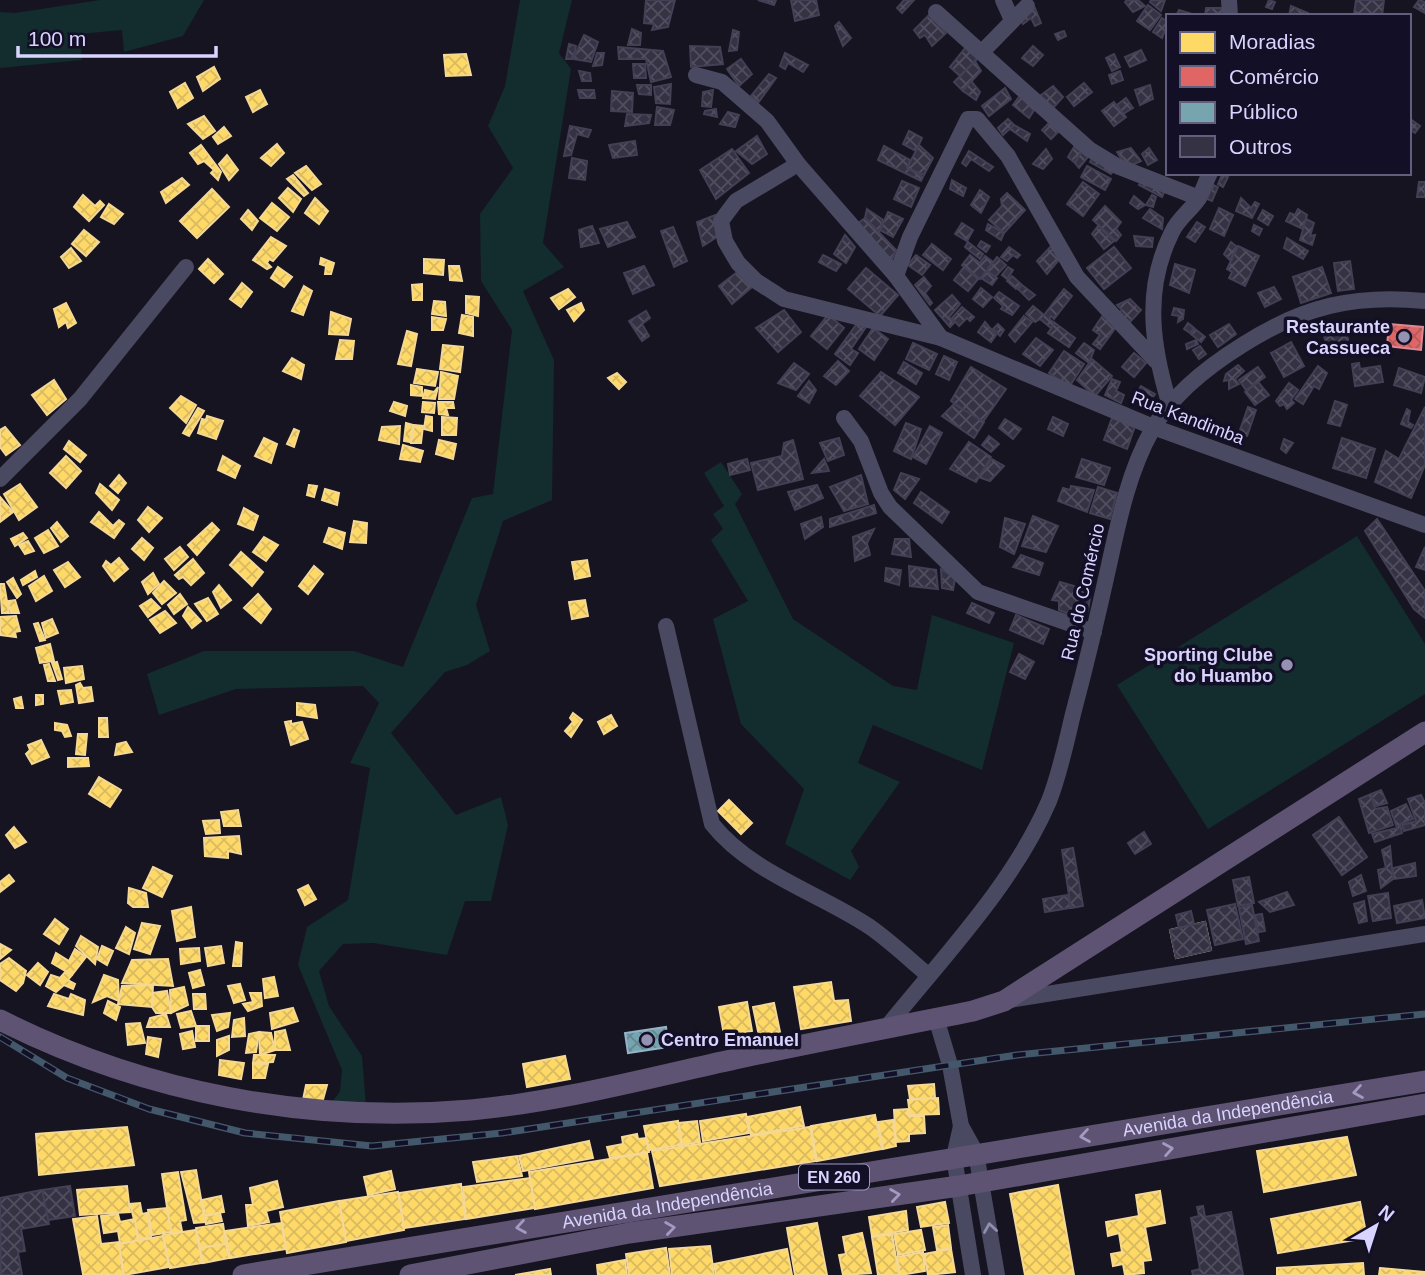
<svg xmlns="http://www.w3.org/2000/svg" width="1425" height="1275" viewBox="0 0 1425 1275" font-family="Arial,sans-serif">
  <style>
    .green { fill: #132c2d }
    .homes { fill: url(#homes-cross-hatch); stroke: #f4d894; stroke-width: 2 }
    .shops { fill: url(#shops-cross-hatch); stroke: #de8794; stroke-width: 2 }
    .public { fill: url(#public-cross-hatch); stroke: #94b3c7; stroke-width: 2 }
    .building { fill: url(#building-cross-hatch); stroke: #433f54; stroke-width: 2 }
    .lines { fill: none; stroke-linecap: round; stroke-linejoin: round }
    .minor { stroke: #4a4962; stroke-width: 16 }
    .major { stroke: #5e5373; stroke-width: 21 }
    .rail-casing { stroke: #43596b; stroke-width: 7 }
    .rail { stroke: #130f26; stroke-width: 4.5; stroke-dasharray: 13; stroke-linecap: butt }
    .oneway { stroke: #a29ac0 }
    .oneway2 { stroke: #928eb0 }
    .poi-dot { fill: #9591b1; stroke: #130f26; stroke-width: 2.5 }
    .labels { text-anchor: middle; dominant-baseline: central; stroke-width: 7; stroke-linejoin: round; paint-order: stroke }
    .shield { fill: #130f26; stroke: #9e99be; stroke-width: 2 }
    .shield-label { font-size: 16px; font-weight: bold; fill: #d9d4ff }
    .poi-label { font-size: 18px; font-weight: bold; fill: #d9d4ff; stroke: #130f26; text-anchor: end }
    .street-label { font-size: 18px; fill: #d9d4ff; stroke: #130f26 }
  </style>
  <defs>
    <pattern id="homes-cross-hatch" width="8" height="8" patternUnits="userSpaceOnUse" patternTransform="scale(1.75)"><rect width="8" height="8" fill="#ffd966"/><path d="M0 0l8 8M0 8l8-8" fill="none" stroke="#d9ba61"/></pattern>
    <pattern id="shops-cross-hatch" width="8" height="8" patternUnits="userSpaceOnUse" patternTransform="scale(1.75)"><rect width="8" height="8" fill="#e06666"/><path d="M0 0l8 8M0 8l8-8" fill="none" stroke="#b05b5e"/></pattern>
    <pattern id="public-cross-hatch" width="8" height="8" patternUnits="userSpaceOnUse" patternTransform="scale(1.75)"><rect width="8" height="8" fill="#76a5af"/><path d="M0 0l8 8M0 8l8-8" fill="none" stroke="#668791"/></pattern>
    <pattern id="building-cross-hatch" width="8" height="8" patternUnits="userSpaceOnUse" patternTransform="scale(1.75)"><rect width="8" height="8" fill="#343243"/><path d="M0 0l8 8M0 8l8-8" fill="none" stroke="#514f5f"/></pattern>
  </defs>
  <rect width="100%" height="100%" fill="#161421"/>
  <g class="green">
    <path d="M100,0H204L183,36L124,52L122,30L80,34L82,60L0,68V12L15,13Z"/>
    <path d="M520,0H572L559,53L571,69L543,243L564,267L523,291L554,360L552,500L503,521L476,605L490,651L467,665L445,672L391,733L456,815L501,797L508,825L491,901H465L447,955L373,943L343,944L319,971L329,1006L362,1056L366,1106L331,1104L340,1091L342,1070L298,965L307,927L348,900L370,768L350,763L379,703L363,686L236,689L159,715L147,674L204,651H354L403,667L472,498L493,494L512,330L481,281L480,214L513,168L488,126L505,86Z"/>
    <path d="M721,462L742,494L735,504L793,619L893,686L917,690L932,615L1014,643L982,770L873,725L858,763L900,782L851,851L859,867L850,880L785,844L804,789L741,724L713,619L748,601L711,540L723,529L713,514L724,506L704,473Z"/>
    <path d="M1357,536L1425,644V694L1208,829L1117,685Z"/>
  </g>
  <g class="homes">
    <path d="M466,54L471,75L446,76L444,55Z"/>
    <path d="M214,67L220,79L203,91L197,77Z"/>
    <path d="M185,83L193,98L178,108L170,92Z"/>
    <path d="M260,90L267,104L253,112L246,97Z"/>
    <path d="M204,116L215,131L203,139L188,124Z"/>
    <path d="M224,127L231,136L218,144L213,137Z"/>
    <path d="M277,144L284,153L271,166L261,158Z"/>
    <path d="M201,145L221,172L218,180L211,173L214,170L204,161L198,164L190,153Z"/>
    <path d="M227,155L238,170L229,180L219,164Z"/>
    <path d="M306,166L321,184L312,190L295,173Z"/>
    <path d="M293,175L308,193L304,196L287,179Z"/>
    <path d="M182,178L189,185L166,203L161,192Z"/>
    <path d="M288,188L301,199L293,212L279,198Z"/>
    <path d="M212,189L229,207L197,238L180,221Z"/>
    <path d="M83,195L95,206L100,201L104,205L89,221L74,207Z"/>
    <path d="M315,198L328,211L319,224L305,213Z"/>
    <path d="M272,203L289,217L277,231L260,218Z"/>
    <path d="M109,204L123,214L114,224L101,217Z"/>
    <path d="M248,210L258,221L252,230L241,219Z"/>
    <path d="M84,230L99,242L86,256L72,244Z"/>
    <path d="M271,237L286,246L273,261L269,259L267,263L271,267L267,269L253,260Z"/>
    <path d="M71,248L81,261L69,268L61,257Z"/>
    <path d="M321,258L334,263L331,274H325L326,266L320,264Z"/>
    <path d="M208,259L223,274L214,283L199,269Z"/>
    <path d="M424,259L444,260L443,275L424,273Z"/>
    <path d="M449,266H459L462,281L450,280Z"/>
    <path d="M278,267L292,277L284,287L271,278Z"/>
    <path d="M242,283L252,292L241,307L230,299Z"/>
    <path d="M422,284V300H413L412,285Z"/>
    <path d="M304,286L312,291L303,315L292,311Z"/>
    <path d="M568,289L575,297L559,309L551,298Z"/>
    <path d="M466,296L479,297L478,316L466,313Z"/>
    <path d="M434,301L445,302L446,316L432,314Z"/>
    <path d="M66,303L76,323L68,328L66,322L59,327L54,309Z"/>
    <path d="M581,303L584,310L574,321L567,310Z"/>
    <path d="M331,312L351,319L348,335L329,334Z"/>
    <path d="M462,315L473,317V336L459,333Z"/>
    <path d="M432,317L446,319L443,330H432Z"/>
    <path d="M407,331L417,334L411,366L398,364Z"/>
    <path d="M340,340L354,341L352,359H336Z"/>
    <path d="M443,345L463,347L460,372L440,369Z"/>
    <path d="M292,358L304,365L301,379L283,371Z"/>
    <path d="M417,369L438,372L435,386L414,383Z"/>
    <path d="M441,372L458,376L454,399H439Z"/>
    <path d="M617,373L626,382L619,389L608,378Z"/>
    <path d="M54,380L66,399L47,415L32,395Z"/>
    <path d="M411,385L422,387V396L411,395Z"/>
    <path d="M438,387L435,399L423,398L425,390L434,392Z"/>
    <path d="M181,396L196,405L186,423L170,408Z"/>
    <path d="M394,402L407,406L405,416L390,411Z"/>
    <path d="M423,402L435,403L434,413L422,412Z"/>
    <path d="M438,402H453L454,408H446L448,415L439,414Z"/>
    <path d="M198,408L204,411L189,436L183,433Z"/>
    <path d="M207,416L223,421L216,439L198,433L202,419L206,420Z"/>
    <path d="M426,416L432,417V431L424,429Z"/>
    <path d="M442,417L457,418L456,435H442Z"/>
    <path d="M406,423L413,425L410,442L404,441Z"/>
    <path d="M414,425L423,426L421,443H411Z"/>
    <path d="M400,426L399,444L379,440L382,427Z"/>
    <path d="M5,427L20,445L6,455L0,447V430Z"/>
    <path d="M294,429L299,431L294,447L287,444Z"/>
    <path d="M264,438L277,444L271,463L255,456Z"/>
    <path d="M439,440L456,444L453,459L436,454Z"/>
    <path d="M69,441L86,455L80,462L64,449Z"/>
    <path d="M403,445L423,451L420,462L400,459Z"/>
    <path d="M66,456L81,471L66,488L50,473Z"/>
    <path d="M223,456L240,466L235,478L218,470Z"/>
    <path d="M119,475L126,483L118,493L110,486Z"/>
    <path d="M20,484L37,507L19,520L4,494Z"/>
    <path d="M100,484L119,500L112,510L96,493Z"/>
    <path d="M309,485L317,486L314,497L307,495Z"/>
    <path d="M325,489L339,493L337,505L322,500Z"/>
    <path d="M0,497L13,512L0,522Z"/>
    <path d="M148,507L162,518L149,532L138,520Z"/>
    <path d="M244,508L258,516L253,530L238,524Z"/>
    <path d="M99,512L113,526L119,520L124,524L114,538L91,522Z"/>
    <path d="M354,521L367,523L366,543L350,542Z"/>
    <path d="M57,522L68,536L61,542L51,528Z"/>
    <path d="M212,523L219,530L197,555L188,545Z"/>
    <path d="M329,528L345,533L342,549L324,542Z"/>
    <path d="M48,530L58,546L44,553L35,538Z"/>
    <path d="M23,533L27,538L15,546L11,539Z"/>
    <path d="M264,537L278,545L266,561L253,552Z"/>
    <path d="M142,538L153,548L144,560L132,549Z"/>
    <path d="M28,541L34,551L25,554L19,545Z"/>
    <path d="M180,547L188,557L174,570L165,559Z"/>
    <path d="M241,552L263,572L252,586L230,565Z"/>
    <path d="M119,558L128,569L114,581L103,566L106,561L111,565Z"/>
    <path d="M193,559L204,573L191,585L183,577L179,579L175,575Z"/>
    <path d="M587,560L590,576L575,579L572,562Z"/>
    <path d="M68,562L80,577L65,587L54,570Z"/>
    <path d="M314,566L323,574L308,594L299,586Z"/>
    <path d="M35,571L37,577L23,585L21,580Z"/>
    <path d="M153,573L159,584L148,594L142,582Z"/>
    <path d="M44,576L52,591L36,601L29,586Z"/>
    <path d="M13,578L21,594L17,598L7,582Z"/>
    <path d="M164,581L176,593L162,604L153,593Z"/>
    <path d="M0,584H4L9,613H2Z"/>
    <path d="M219,585L231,600L221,608L213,592Z"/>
    <path d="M180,594L187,604L174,614L168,605Z"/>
    <path d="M258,594L271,609L261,623L244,608Z"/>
    <path d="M208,598L218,614L207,621L195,604Z"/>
    <path d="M151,599L160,608L148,617L140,606Z"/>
    <path d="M15,600L19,613H11L8,601Z"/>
    <path d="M585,600L588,616L572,619L569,602Z"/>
    <path d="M188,607L201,621L192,628L183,616Z"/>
    <path d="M165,611L176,623L160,633L150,620Z"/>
    <path d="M16,616L20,631L15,632L16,637L0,635V617Z"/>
    <path d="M52,619L58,633L46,638L42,623Z"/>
    <path d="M38,623L45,640L40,641L34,624Z"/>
    <path d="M50,644L54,661L40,663L36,648Z"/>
    <path d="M57,662L62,679L58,680L52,663Z"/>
    <path d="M49,664L55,681H48L44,665Z"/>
    <path d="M82,666L84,679L66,683L64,668Z"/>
    <path d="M80,683L83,688L91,687L93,701L79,703L76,685Z"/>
    <path d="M71,690L73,702L61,704L58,691Z"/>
    <path d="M36,695H43V704L36,705Z"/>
    <path d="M21,697L23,708H16L14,699Z"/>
    <path d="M297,703L315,705L317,718L297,715Z"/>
    <path d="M573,713L582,720L571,737L565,731L573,722L570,718Z"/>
    <path d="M611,715L617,726L604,734L598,722Z"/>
    <path d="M99,718H107L108,737H99Z"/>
    <path d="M291,721V724L302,722L308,739L291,745L285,722Z"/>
    <path d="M55,723L67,725L71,736L65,737L62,731L55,730Z"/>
    <path d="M78,734H87L85,755L76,754Z"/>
    <path d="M41,740L49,757L32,764L26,754L30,750L28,745Z"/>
    <path d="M126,742L132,752L115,755L117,744Z"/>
    <path d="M68,758H88L89,766L68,767Z"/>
    <path d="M99,777L121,790L110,807L89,794Z"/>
    <path d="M729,800L752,823L741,834L718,811Z"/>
    <path d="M238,810L241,826H224L221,812Z"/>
    <path d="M219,820L220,833L206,834L203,821Z"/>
    <path d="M14,827L26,842L15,848L6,835Z"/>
    <path d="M239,836L241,854L228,851V858L205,856L204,838Z"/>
    <path d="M153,867L172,876L162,897L143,888Z"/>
    <path d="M9,875L14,881L0,892V882Z"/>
    <path d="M308,885L316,899L305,905L298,890Z"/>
    <path d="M129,888L146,893L148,907H133L128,903Z"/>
    <path d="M191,907L195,937L177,941L172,911Z"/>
    <path d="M55,919L68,929L59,944L44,934Z"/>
    <path d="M1205,922L1211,950L1176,958L1170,930Z"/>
    <path d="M142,923L160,926L150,954L134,949Z"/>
    <path d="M126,927L135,933L129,954L116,948Z"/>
    <path d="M81,936L98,947L95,964L76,946Z"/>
    <path d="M236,942L242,943L241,966H233Z"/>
    <path d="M0,944L11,950L0,959Z"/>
    <path d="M102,946L113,951L107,965L97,959Z"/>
    <path d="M221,946L224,963L208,966L205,948Z"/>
    <path d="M199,948L200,961L181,964L180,949Z"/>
    <path d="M75,949L86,957L72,975L52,963L56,953L69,961Z"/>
    <path d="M9,958L26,971L23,983L16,991L0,980V964Z"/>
    <path d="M168,959L173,986L122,983L132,960Z"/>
    <path d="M38,963L48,972L40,985L27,975Z"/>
    <path d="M200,970L204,985L193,988L189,973Z"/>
    <path d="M66,971L72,975L68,980L75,984L73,989L64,985L56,992L46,986L51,975L60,978Z"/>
    <path d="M104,975L118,980L119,1001L107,996L93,1002Z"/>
    <path d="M274,977L278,996L265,998L263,979Z"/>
    <path d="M831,982L834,1001L848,1000L851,1021L801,1029L794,987Z"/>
    <path d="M240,984L245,1000L234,1003L228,986Z"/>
    <path d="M153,985L152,1007L118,1004L122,986Z"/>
    <path d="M184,987L188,1005L171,1013L170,990Z"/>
    <path d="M167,991L171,1013H156L152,1007L153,993Z"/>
    <path d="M250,993H261L262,1006L248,1011L243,1004L253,1002Z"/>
    <path d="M54,994L69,999L71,994L85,1000L83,1015L48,1006Z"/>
    <path d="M193,994H205L206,1009H194Z"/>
    <path d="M108,1001L120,1007L116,1020L104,1013Z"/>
    <path d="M747,1002L752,1031L724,1035L719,1007Z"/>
    <path d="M774,1003L780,1032L759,1036L753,1007Z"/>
    <path d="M293,1008L298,1021L272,1029L270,1013Z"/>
    <path d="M191,1011L196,1026L181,1028L177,1014Z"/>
    <path d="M230,1013L228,1027L217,1031L212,1015Z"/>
    <path d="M166,1014L170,1027H147L150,1018Z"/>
    <path d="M244,1018L245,1036L232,1037L234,1020Z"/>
    <path d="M140,1023L145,1043L128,1045L126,1024Z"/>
    <rect x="196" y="1026" width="13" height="15"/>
    <path d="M285,1030L290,1050H275V1032Z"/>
    <path d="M192,1031L195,1047L183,1049L180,1034Z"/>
    <path d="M259,1032L271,1033L275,1050L260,1055Z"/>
    <path d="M259,1032L256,1052L246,1053L249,1034Z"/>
    <path d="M229,1036V1050L217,1056V1040Z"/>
    <path d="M148,1037L161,1039L158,1057L146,1054Z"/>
    <path d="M254,1055H275L273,1062L253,1063Z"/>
    <path d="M565,1056L570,1079L527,1087L523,1064Z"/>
    <path d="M220,1060L244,1063L241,1079L219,1075Z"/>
    <path d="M253,1063L268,1064L265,1078H253Z"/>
    <path d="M934,1084L935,1098L910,1099L908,1086Z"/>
    <path d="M306,1085H327L322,1103L303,1100Z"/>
    <path d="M938,1098L939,1114L910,1115L908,1100Z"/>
    <path d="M800,1107L804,1126L751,1135L747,1117Z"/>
    <path d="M908,1109L909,1116H924L925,1133L909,1134V1141L896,1142L894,1110Z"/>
    <path d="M746,1114L749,1133L703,1141L700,1121Z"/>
    <path d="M875,1115L882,1149L817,1161L811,1126Z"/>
    <path d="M893,1120L896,1146L883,1149L878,1122Z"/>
    <path d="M678,1121L681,1145L649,1150L644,1126Z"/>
    <path d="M697,1121L700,1142L682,1145L679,1123Z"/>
    <path d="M127,1127L134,1165L39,1175L36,1134Z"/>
    <path d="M810,1127L816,1161L660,1186L652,1151Z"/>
    <path d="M637,1134L638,1139L646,1138L649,1152L610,1158L607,1147L623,1144L622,1137Z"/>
    <path d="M1347,1137L1356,1175L1264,1192L1257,1151Z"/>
    <path d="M589,1141L593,1158L523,1171L519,1156Z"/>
    <path d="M647,1153L653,1188L535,1209L529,1172Z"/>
    <path d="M517,1156L522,1176L477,1182L473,1162Z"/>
    <path d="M196,1170L205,1222L194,1223L181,1172Z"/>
    <path d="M391,1171L395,1189L368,1195L364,1177Z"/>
    <path d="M178,1172L186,1220L180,1221L182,1231L171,1233L162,1174Z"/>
    <path d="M530,1178L535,1208L466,1219L463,1187Z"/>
    <path d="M277,1181L283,1207L266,1211L269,1222L248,1226L246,1205H253L250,1188Z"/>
    <path d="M461,1184L465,1219L404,1228L399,1193Z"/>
    <path d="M1058,1185L1074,1275H1025L1010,1194Z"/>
    <path d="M127,1186L130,1212L80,1215L77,1190Z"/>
    <path d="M1160,1191L1165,1223L1145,1227L1151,1260L1143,1261L1144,1273L1125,1275L1123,1264L1113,1266L1111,1254L1122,1252L1119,1233L1108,1236L1106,1222L1139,1216L1136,1195Z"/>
    <path d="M398,1192L404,1230L346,1241L339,1201Z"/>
    <path d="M221,1196L224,1212L205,1215L202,1200Z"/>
    <path d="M339,1201L346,1242L287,1253L280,1212Z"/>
    <path d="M945,1202L949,1223L921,1227L917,1207Z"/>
    <path d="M1360,1202L1367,1238L1278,1253L1271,1219Z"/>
    <path d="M140,1203L142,1214L147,1213L151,1237L139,1239L130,1204Z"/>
    <path d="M167,1208L171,1232L152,1235L148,1210Z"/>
    <path d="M906,1211L908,1230L872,1236L869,1217Z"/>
    <path d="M220,1213L222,1221L206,1224L205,1216Z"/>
    <path d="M118,1214L120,1222L135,1219L138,1241L120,1243L118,1231L104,1233L101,1216Z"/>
    <path d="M97,1216L101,1244L119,1242L123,1275L83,1274L73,1219Z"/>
    <path d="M281,1223L286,1249L230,1258L225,1231Z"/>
    <path d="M817,1223L827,1275H795L787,1228Z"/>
    <path d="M223,1224L226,1244L200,1248L196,1228Z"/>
    <path d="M948,1225L951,1248L937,1250L933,1227Z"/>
    <path d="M196,1230L202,1263L170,1268L163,1235Z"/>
    <path d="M921,1230L925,1250L898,1255L894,1234Z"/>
    <path d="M862,1233L871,1273L843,1275L839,1255L846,1254L843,1237Z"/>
    <path d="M892,1234L899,1275H878L872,1237Z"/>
    <path d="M163,1236L169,1267L124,1275L119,1244Z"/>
    <path d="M226,1244L229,1258L203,1263L200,1248Z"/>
    <path d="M710,1246L714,1275H672L669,1249Z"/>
    <path d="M666,1248L670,1275H629L626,1254Z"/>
    <path d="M787,1249L792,1275H716L714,1264Z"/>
    <path d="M951,1249L955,1272L928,1275L924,1254Z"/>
    <path d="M923,1252L925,1271L900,1275L897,1257Z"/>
    <path d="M625,1260L627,1275H598L597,1265Z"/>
    <path d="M1363,1263L1364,1275H1277V1268Z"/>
    <path d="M1380,1268L1425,1272V1275H1379Z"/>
    <path d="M550,1269L551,1275H515Z"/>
  </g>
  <path class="shops" d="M1389,324L1423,327L1421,350L1387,346Z"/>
  <path class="public" d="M666,1027L669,1047L628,1053L625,1033Z"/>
  <g class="building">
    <path d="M646,0H675L668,27L652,30L654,24L644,23Z"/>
    <path d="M758,0H776L774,5Z"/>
    <path d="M791,0H816L819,15L795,21Z"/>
    <path d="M904,0H914L902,13L897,8Z"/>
    <path d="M1127,0H1138L1145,6L1133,12L1125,2Z"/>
    <path d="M1151,0H1165L1161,11L1150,2Z"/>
    <path d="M1269,0L1275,2L1272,9L1266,7Z"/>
    <path d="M1356,0H1384L1382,16L1354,14Z"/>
    <path d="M1419,0L1425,2V13L1414,7Z"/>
    <path d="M1148,5L1161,15L1150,30L1137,21Z"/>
    <path d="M1291,6L1308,13L1307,16H1289Z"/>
    <path d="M1035,8L1041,23L1035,26L1031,18L1023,24L1019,17Z"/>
    <path d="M1206,8H1225L1223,16H1205Z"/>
    <path d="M1179,10L1192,14V16H1176Z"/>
    <path d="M929,15L946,33L932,46L925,35L920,38L914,30Z"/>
    <path d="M1162,18L1168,22L1162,38L1153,32Z"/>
    <path d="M839,22L851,38L843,46L835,26Z"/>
    <path d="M632,29L641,33L640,45H628Z"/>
    <path d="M733,30L739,32L737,50L729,51Z"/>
    <path d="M1064,31L1066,36L1058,40L1055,34Z"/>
    <path d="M584,35L598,42L591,62L573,59Z"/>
    <path d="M569,44L576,46L573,59H566Z"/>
    <path d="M690,46L720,47L723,64L691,67Z"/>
    <path d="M1033,46L1043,55L1033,66L1022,58Z"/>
    <path d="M618,47L663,51L671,77L651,82L646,59H619Z"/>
    <path d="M966,47L978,58L960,76L950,67Z"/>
    <path d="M1141,50L1146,60L1130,67L1125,57Z"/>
    <path d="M597,53H604L602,65L593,66Z"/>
    <path d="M785,53L808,65L803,72L788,63L785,69L780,66Z"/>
    <path d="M1114,54L1120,67L1112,71L1106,58Z"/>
    <path d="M741,59L752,74L739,86L727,69Z"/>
    <path d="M975,61L981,71L963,91L954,82Z"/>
    <path d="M633,64H645L646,78H634Z"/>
    <path d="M579,71L590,73L591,81H582Z"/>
    <path d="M1120,71L1123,80L1112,84L1109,75Z"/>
    <path d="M769,74L776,78L758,103L751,96Z"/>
    <path d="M971,81L980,92L976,100L963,91Z"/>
    <path d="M1084,83L1092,92L1074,106L1067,97Z"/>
    <path d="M671,84L670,104L656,103L654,87Z"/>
    <path d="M637,85H651V95L639,94Z"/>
    <path d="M1150,85L1153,99L1140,105L1135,90Z"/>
    <path d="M1053,86L1063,97L1052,109L1040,96Z"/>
    <path d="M1005,88L1011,99L989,116L982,106Z"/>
    <path d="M578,90H594L595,98H580Z"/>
    <path d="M713,90L711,107L702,106L703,92Z"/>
    <path d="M612,91L633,93L632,112L611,111Z"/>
    <path d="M1021,94L1036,107L1029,118L1013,105Z"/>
    <path d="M1126,98L1133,108L1123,114L1117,105Z"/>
    <path d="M1114,102L1126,117L1114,126L1102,111Z"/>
    <path d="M657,107L674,110L670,125H655Z"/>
    <path d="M716,109L717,117L704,114L705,111Z"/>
    <path d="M728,112L739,115L735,127L720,124Z"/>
    <path d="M627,114L651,115L649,123L625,126Z"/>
    <path d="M1409,118L1420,126L1415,133L1409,129Z"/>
    <path d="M1008,119L1014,125L1003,135L998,128Z"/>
    <path d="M1051,121L1060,130L1051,139L1042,130Z"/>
    <path d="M1014,125L1030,134L1027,141L1010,129Z"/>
    <path d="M570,126L591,130L588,137L577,134L571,155L564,156Z"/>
    <path d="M909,131L922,138L916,151L903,144Z"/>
    <path d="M757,136L767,154L752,164L736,151Z"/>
    <path d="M635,141L637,155L613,158L609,145Z"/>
    <path d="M919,145L933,158L924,175L907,168Z"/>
    <path d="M884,146L910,160L907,168L923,177L921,181L878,160Z"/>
    <path d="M1074,147L1081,152L1075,163L1068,157Z"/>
    <path d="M1131,148L1141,161L1132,165L1122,160L1117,152Z"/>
    <path d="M1149,148L1157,160L1148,165L1142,154Z"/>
    <path d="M732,149L749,173L716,199L700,170Z"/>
    <path d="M1046,149L1052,159L1043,169L1033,164Z"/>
    <path d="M969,151L993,167L989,171L971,159L966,166L962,163Z"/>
    <path d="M1081,152L1088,157L1079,168L1075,163Z"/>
    <path d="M1094,156L1115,169L1111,174L1090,162Z"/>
    <path d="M572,158L587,161L585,180L569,178Z"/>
    <path d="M1087,166L1111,179L1105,190L1081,177Z"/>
    <path d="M1222,175L1228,177L1223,187L1218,184Z"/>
    <path d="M952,180L966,188L963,196L950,189Z"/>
    <path d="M902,181L919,188L911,207L894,199Z"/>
    <path d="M1142,181L1165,190L1162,197L1139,185Z"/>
    <path d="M1083,182L1099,194L1083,216L1067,204Z"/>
    <path d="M1419,182H1425V197H1417Z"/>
    <path d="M1213,185L1218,187L1212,201L1207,199Z"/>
    <path d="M980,190L989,197L981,213L971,205Z"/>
    <path d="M1007,193L1025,210L1004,233L989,220L1002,206L1001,199Z"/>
    <path d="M1152,195L1156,197L1153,207L1146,205Z"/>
    <path d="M1134,196L1145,205L1138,209L1130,203Z"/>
    <path d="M1241,198L1251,208L1255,202L1259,204L1252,218L1236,211Z"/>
    <path d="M1105,206L1121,222L1116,229L1121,235L1116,241L1093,220Z"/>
    <path d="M1219,208L1233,215L1224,236L1210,229Z"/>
    <path d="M867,209L883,220L879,232L865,218Z"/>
    <path d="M1150,209L1163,218L1162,229L1143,218Z"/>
    <path d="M1298,209L1307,215L1303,229L1286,221L1290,213L1295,215Z"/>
    <path d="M1263,210L1273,216L1268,225L1258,219Z"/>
    <path d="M888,212L903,219L893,237L880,230Z"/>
    <path d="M715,215L720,235L703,246L697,222Z"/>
    <path d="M865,218L896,250L891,262L857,224Z"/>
    <path d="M1306,219L1314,223L1310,236L1315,235L1312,245L1300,240Z"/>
    <path d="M627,222L635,237L608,247L600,229Z"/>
    <path d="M1197,222L1205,227L1195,242L1187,237Z"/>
    <path d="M962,223L973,230L967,241L955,234Z"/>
    <path d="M988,224L1004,233L1001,240L986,230Z"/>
    <path d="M1254,225L1262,229L1259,235L1252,231Z"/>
    <path d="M592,226L599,243L581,247L579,230Z"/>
    <path d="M1098,226L1114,241L1104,249L1092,234Z"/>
    <path d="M673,227L687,261L674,267L661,231Z"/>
    <path d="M845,235L855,247L846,263L834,254Z"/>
    <path d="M1134,236L1153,238L1152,247L1136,246Z"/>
    <path d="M1287,238L1308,251L1303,259L1284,248Z"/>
    <path d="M981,241L990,246L986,252L978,246Z"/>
    <path d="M1056,241L1063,255L1047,274L1037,261Z"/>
    <path d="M968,242L983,254L980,259L965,247Z"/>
    <path d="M1231,242L1237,247L1230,260L1224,254Z"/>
    <path d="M932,244L951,259L943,270L923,255Z"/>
    <path d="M1238,246L1259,256L1245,286L1229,278L1232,272L1227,269Z"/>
    <path d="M1009,247L1020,255L1017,258L1013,255L1007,261L1001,257Z"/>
    <path d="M1114,247L1131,268L1104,289L1087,268Z"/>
    <path d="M823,255L841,264L836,271L819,262Z"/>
    <path d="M916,255L930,265L922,275L908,265Z"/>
    <path d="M970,255L980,263L985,256L993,262L980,279L962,265Z"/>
    <path d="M997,257L1006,265L995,277L987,271Z"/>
    <path d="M1350,261L1354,289L1338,291L1334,263Z"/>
    <path d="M1175,264L1195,270L1189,293L1170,285Z"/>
    <path d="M644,266L654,285L633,294L624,273Z"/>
    <path d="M964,267L978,279L968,291L954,280Z"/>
    <path d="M1008,267L1013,270L1007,279L1002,275Z"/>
    <path d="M1322,267L1331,293L1301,303L1293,277Z"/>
    <path d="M866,268L898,295L880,316L848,289Z"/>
    <path d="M740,270L752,287L732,304L719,286Z"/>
    <path d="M987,271L997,278L992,285L981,278Z"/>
    <path d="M1012,276L1021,284L1016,289L1007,281Z"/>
    <path d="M924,277L931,286L925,293L932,303L930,305L915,285Z"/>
    <path d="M1022,285L1035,295L1029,300L1018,289Z"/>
    <path d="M1274,287L1281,299L1265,307L1258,293Z"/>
    <path d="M981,288L992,297L983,307L973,299Z"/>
    <path d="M1064,289L1072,296L1054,319L1051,316L1049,319L1055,323L1051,328L1040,319L1035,322L1026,314L1033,306L1044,315Z"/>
    <path d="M999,292L1019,306L1012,315L1001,309L1003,306L994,298Z"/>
    <path d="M952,295L960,304L949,317L954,323L950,327L935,310Z"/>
    <path d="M1130,299L1141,310L1129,323L1119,313L1122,310L1117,305Z"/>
    <path d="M962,307L974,317L970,321L967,318L959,326L952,318Z"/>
    <path d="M1174,308L1184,310L1183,319L1178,322L1179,316L1172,315Z"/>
    <path d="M784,310L801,332L778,352L756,328Z"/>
    <path d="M646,311L650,318L642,324L649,336L642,341L629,321Z"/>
    <path d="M1105,312L1119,323L1100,349L1093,344L1100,335L1093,330Z"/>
    <path d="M828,315L844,328L827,349L811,336Z"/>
    <path d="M1024,316L1032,322L1015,342L1009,335Z"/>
    <path d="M858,322L866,327L851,349L858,353L850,365L835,354Z"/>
    <path d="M985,322L996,335L991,342L978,332Z"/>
    <path d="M1055,323L1075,338L1069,347L1048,333Z"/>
    <path d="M1188,323L1194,328L1190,333L1184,329Z"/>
    <path d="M998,324L1004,330L1000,336L993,329Z"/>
    <path d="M1229,324L1236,334L1218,347L1210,335Z"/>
    <path d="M873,328L888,339L874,360L859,349Z"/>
    <path d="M1195,329L1205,337L1201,342L1191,334Z"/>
    <path d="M1346,330L1350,349L1328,354L1324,335Z"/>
    <path d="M1036,338L1053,350L1040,366L1023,354Z"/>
    <path d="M1196,340L1198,344L1187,349L1186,344Z"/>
    <path d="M1291,342L1304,366L1284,377L1271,353Z"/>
    <path d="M913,343L937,354L929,370L906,359Z"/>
    <path d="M1084,343L1094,350L1089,363L1076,353Z"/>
    <path d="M1200,346L1206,354L1199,359L1193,350Z"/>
    <path d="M1064,351L1084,364L1069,387L1049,373Z"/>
    <path d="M1134,353L1146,363L1134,377L1122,367Z"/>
    <path d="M944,356L957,362L949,380L936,374Z"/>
    <path d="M1092,359L1112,376L1095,396L1077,380Z"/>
    <path d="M838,361L849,371L836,385L824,376Z"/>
    <path d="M904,362L922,373L916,384L898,373Z"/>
    <path d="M794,363L809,374L796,390L778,383Z"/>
    <path d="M1359,363L1360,369L1380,366L1383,382L1355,386L1352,364Z"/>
    <path d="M1238,365L1244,371L1235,379L1239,384L1229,389V380L1224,381L1226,374Z"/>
    <path d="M1318,366L1327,373L1319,389L1314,386L1303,404L1295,399Z"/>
    <path d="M971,367L1006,389L982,423L951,401Z"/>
    <path d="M1258,367L1265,377L1246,390L1239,380Z"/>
    <path d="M1399,368L1425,377L1421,393L1394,385Z"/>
    <path d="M881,372L919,397L895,425L860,396Z"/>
    <path d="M1112,379L1120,382L1116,391L1124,395L1121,403L1105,395Z"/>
    <path d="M809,381L816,390L809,403L798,396Z"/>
    <path d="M1258,382L1269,395L1255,405L1245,392Z"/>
    <path d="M1289,383L1298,390L1291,400L1294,403L1287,409L1284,404L1280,406L1276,401Z"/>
    <path d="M1141,386L1155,394L1145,410L1132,402Z"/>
    <path d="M1335,401L1347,405L1340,426L1328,423Z"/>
    <path d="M954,404L984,422L974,438L942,416Z"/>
    <path d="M1248,407L1256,410L1247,436L1239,433Z"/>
    <path d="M1425,407V465L1411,498L1375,482L1386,451L1399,459Z"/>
    <path d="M1407,409L1410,411L1408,422L1413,425L1411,428L1401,424Z"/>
    <path d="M1053,417L1068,424L1063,436L1048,429Z"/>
    <path d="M1112,418L1135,426L1127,449L1104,440Z"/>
    <path d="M1005,419L1021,429L1013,439L999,428Z"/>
    <path d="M906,423L921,429L911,459L894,451Z"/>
    <path d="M930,426L942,433L926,464L913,457Z"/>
    <path d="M989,436L999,444L991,452L982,445Z"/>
    <path d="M839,438L844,455L828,461L820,443Z"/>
    <path d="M1342,438L1375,449L1366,478L1333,468Z"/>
    <path d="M1284,439L1293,443L1286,453L1281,449Z"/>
    <path d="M793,440L803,479L758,490L751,463L782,456L784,443Z"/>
    <path d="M969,442L991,457L976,482L950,469Z"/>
    <path d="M747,459L750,470L730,475L728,464Z"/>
    <path d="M824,459L829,471L812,473Z"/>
    <path d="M992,459L1004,466L990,481L978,477Z"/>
    <path d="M1082,459L1110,468L1104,485L1076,477Z"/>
    <path d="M901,473L919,479L905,499L894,490Z"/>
    <path d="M861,475L868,504L844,511L830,487Z"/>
    <path d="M817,485L823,498L795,510L788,492Z"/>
    <path d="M1071,486L1094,490L1087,512L1058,501L1063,488L1070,490Z"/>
    <path d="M1098,487L1117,493L1110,519L1090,513Z"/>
    <path d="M921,492L949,512L942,523L914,503Z"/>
    <path d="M874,505L876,513L830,527V519Z"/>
    <path d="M1033,516L1058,526L1046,552L1022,546Z"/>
    <path d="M821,517L823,527L805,539L801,524Z"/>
    <path d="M1005,518L1025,524L1014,554L1000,547Z"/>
    <path d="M1377,519L1425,591V618L1414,609L1365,531Z"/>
    <path d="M874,529L867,543L870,555L855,561L853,537Z"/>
    <path d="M895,539H909L911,557L892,554Z"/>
    <path d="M1425,547V570L1416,567Z"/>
    <path d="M1021,555L1043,563L1039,575L1013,567Z"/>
    <path d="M909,566L936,570L938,589L910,586Z"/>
    <path d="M886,568L901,570L899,585L885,581Z"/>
    <path d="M941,569L955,578L953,590L942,588Z"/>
    <path d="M1060,582L1091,591L1088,611L1080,608L1077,617L1059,610V601L1052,600Z"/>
    <path d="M972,603L994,613L989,623L967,613Z"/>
    <path d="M1016,615L1049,629L1043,644L1010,630Z"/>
    <path d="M1019,654L1034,662L1025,679L1010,672Z"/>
    <path d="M1381,790L1387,803L1376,806L1371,794Z"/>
    <path d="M1371,794L1375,809L1387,807L1393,825L1369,833L1359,799Z"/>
    <path d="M1421,795L1425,803V825L1404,831L1402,825L1416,821L1408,799Z"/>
    <path d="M1406,804L1413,819L1400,824L1402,833L1375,842L1372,834L1397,828L1391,811Z"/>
    <path d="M1339,817L1367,857L1342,875L1313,835Z"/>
    <path d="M1144,832L1151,844L1135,854L1128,843Z"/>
    <path d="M1390,846L1393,879L1381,888L1378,870L1386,868L1382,850Z"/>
    <path d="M1073,848L1083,906L1071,908L1062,850Z"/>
    <path d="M1415,863L1416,876L1393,879V868Z"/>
    <path d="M1361,875L1366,891L1353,896L1349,882Z"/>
    <path d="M1249,877L1254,903L1238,906L1233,880Z"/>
    <path d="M1287,892L1294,905L1270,912L1259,902Z"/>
    <path d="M1388,893L1391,918L1373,921L1368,896Z"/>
    <path d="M1068,895L1070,908L1045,912L1043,899Z"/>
    <path d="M1422,900L1425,918L1397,923L1394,906Z"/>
    <path d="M1364,901L1367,921L1359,923L1354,904Z"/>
    <path d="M1235,904L1243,939L1215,945L1207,910Z"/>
    <path d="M1252,905L1259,941L1246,944L1239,908Z"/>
    <path d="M1191,911L1194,924L1179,928L1176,915Z"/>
    <path d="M1262,914L1265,931L1259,932L1255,915Z"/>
    <path d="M1205,922L1211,950L1176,958L1170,930Z"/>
    <path d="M70,1186L75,1216L48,1220L42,1190Z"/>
    <path d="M42,1190L49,1224L21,1229L25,1251L18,1252L22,1275H1L0,1198Z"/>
    <path d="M1203,1206L1205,1217L1231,1212L1243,1275H1193L1192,1271L1200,1269L1191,1218L1199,1216L1197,1207Z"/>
  </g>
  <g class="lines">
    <g class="minor">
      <path d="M1003,0L1011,18"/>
      <path d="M1229,0L1230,16"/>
      <path d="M936,12L1089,149L1117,166L1199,198"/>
      <path d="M982,52L1027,6"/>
      <path d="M696,75L722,82L767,121L798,164L896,276L941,338"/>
      <path d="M798,164L736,201L721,221L725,241L738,263L756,281L784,299L941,338L1153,427L1425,525"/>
      <path d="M896,276L910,237L968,119H977L1008,156L1077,277L1156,361"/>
      <path d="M1170,406C1152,347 1143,290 1172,232C1178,219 1191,210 1199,198C1203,190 1206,181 1210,173"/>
      <path d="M844,418L861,441L881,493L890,507L978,592L1094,632"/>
      <path d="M0,479L80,399L186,267"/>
      <path d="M666,626L712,824C751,873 819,893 870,927C890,941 909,959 928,975"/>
      <path d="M1009,1000L1425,934"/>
      <path d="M936,1018L950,1065L961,1126L976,1153L997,1275"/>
      <path d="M886,1028C943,957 1013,885 1049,801C1060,773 1066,743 1073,714C1086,665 1098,615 1109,565C1119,519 1129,471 1152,430C1173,393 1210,365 1244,344C1304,306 1355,294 1425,301"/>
      <path d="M961,1126L954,1157L973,1275"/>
    </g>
    <g class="major">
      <path d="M0,1020C145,1093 309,1124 471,1110C559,1102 648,1078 735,1059C814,1042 894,1027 973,1011L1004,1001L1425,732"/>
      <path id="s1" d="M243,1275L1425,1081"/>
      <path d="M410,1275L629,1233L959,1186L1425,1104"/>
    </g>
    <g class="rail-casing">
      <path id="rail" d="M0,1037L67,1078L149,1109L245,1133L372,1146L502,1133L1017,1055L1425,1014"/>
    </g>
    <use href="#rail" class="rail"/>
  </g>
  <defs><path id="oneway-chevron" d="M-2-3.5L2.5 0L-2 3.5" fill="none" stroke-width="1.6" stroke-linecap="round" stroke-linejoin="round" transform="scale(1.75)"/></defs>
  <g class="oneway">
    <use href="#oneway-chevron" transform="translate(1358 1092) rotate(171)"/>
    <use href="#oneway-chevron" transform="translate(1085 1136) rotate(171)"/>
    <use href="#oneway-chevron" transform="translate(1168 1149) rotate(-10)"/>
    <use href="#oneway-chevron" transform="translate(895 1195) rotate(-8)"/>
    <use href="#oneway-chevron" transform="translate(521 1227) rotate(171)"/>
    <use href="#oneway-chevron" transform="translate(670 1228) rotate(-8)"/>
  </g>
  <use class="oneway2" href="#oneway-chevron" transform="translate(990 1228) rotate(-99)"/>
  <g class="poi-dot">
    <circle cx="1404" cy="337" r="7"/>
    <circle cx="1287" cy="665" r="7"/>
    <circle cx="647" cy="1040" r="7"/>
  </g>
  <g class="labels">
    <rect class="shield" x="799" y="1164.5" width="70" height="25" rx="5"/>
    <g class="shield-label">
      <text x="834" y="1177">EN 260</text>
    </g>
    <g class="poi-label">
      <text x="1390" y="327">Restaurante<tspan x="1390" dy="21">Cassueca</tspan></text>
      <text x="1273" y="655">Sporting Clube<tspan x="1273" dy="21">do Huambo</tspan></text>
      <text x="661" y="1040" text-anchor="start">Centro Emanuel</text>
    </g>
    <g class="street-label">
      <text transform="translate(1188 418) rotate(21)">Rua Kandimba</text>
      <text transform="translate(1083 592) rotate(-77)">Rua do Comércio</text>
      <text stroke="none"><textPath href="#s1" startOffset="998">Avenida da Independência</textPath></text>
      <text stroke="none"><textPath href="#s1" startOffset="430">Avenida da Independência</textPath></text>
    </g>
  </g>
  <rect x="1166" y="14" width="245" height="161" fill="#130f26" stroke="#625e7d" stroke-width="2"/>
  <rect x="1180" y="32" width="35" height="21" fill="#ffd966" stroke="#625e7d" stroke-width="2"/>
  <text x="1229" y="49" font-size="21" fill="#d9d4ff">Moradias</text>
  <rect x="1180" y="66" width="35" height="21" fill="#e06666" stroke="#625e7d" stroke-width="2"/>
  <text x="1229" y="84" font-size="21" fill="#d9d4ff">Comércio</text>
  <rect x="1180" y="102" width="35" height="21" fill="#76a5af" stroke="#625e7d" stroke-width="2"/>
  <text x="1229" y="119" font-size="21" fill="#d9d4ff">Público</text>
  <rect x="1180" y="136" width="35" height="21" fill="#343243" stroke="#625e7d" stroke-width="2"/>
  <text x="1229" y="154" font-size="21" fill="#d9d4ff">Outros</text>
  <g transform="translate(1376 1226) rotate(39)" stroke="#130f26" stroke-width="5" paint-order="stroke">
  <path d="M0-5L12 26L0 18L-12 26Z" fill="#d9d4ff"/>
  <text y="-10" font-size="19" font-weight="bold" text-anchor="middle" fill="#d9d4ff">N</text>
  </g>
  <path d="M18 46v10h198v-10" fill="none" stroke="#d9d4ff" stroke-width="3.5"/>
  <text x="28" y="46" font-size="21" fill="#d9d4ff" stroke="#130f26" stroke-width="5" paint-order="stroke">100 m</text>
</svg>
